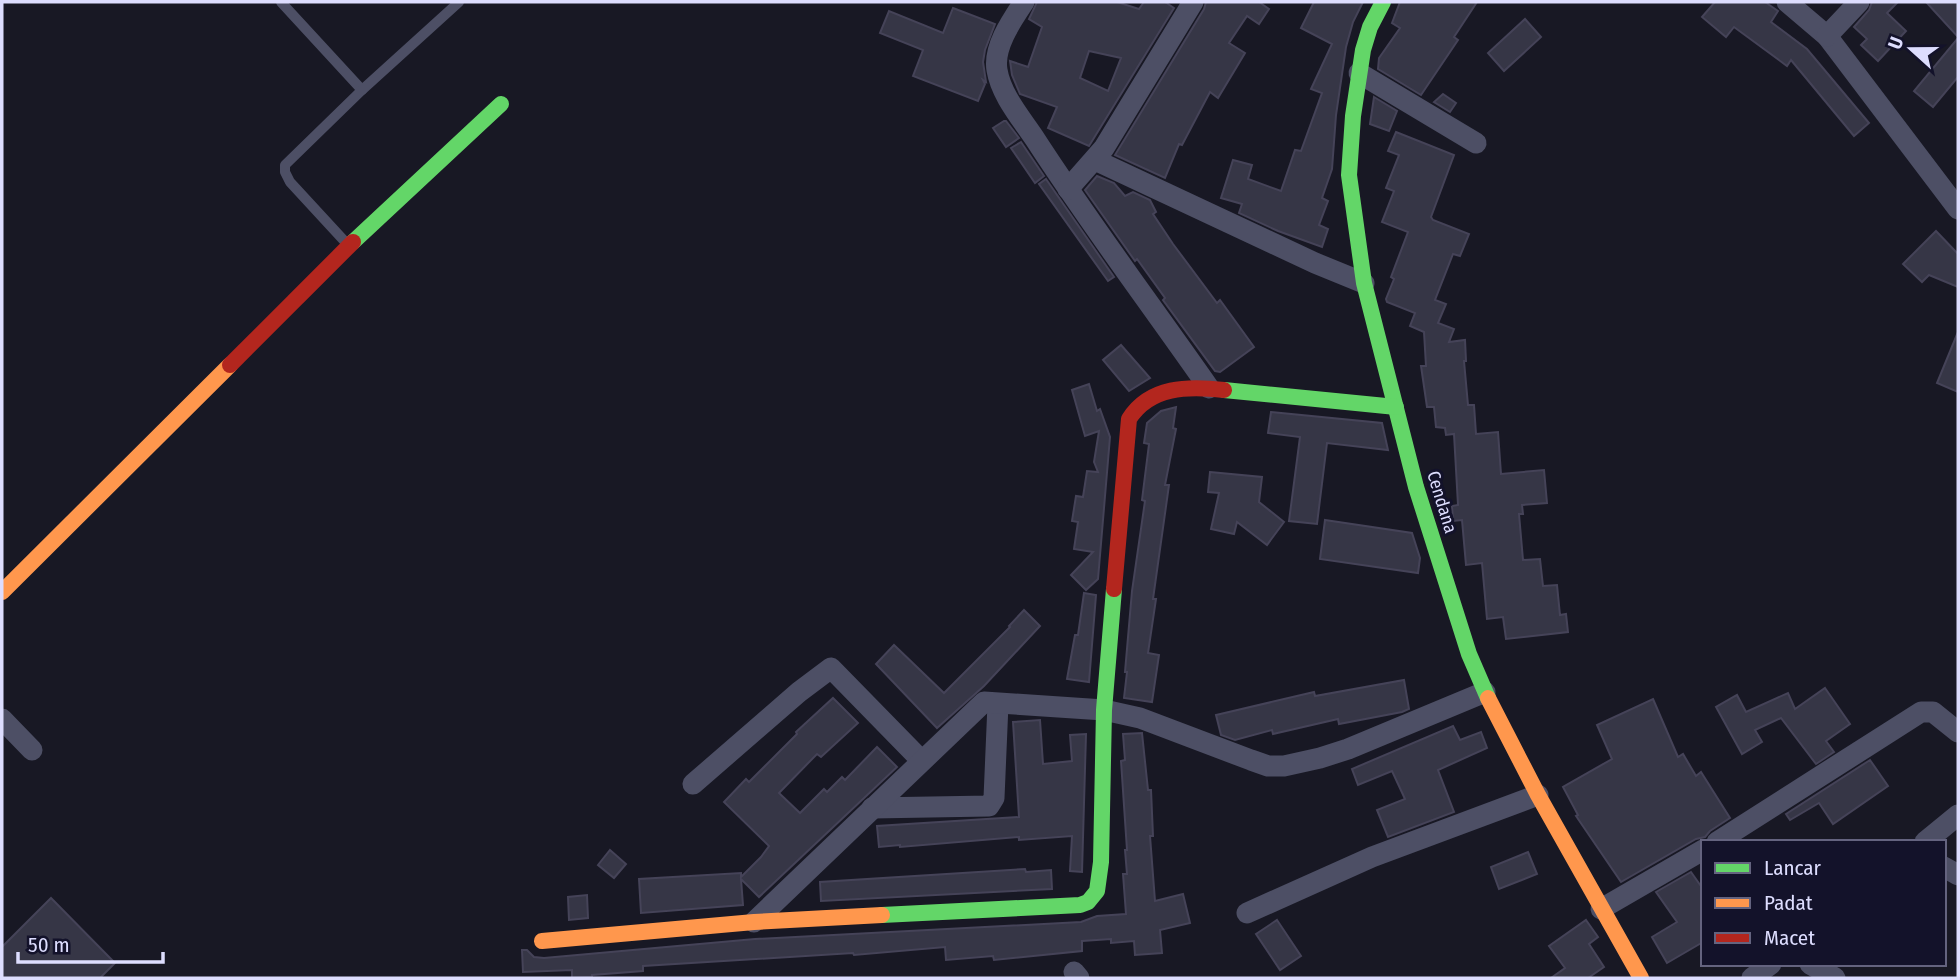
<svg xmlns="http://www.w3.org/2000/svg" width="1960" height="980" viewBox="0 0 1960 980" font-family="'Fira Sans Condensed',sans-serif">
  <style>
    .building { fill: #363646; stroke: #454358; stroke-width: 2; fill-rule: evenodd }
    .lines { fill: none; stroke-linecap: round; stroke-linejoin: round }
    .lane { stroke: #4d4f65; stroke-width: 10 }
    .street { stroke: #4d4f65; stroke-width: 21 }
    .fast { stroke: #63d668; stroke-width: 16 }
    .slow { stroke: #ff974d; stroke-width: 16 }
    .jam { stroke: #b3261e; stroke-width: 16 }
    .labels { text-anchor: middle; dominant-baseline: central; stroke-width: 6; stroke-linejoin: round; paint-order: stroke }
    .street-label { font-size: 18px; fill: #ddddfe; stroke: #13122a }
  </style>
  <rect width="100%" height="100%" fill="#181824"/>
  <g class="building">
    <path d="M1037,2H1117L1139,9L1144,2H1165L1174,8L1089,146L1048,128L1057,107L1020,94L1012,75L1010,61L1028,67L1042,27L1029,19ZM1089,51L1121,58L1108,91L1080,78Z"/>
    <path d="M1206,2H1259L1269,9L1259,24L1247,16L1229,43L1245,53L1218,98L1210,92L1182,145L1179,144L1165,178L1115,155L1204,9Z"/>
    <path d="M1314,2H1363L1353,22L1346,47L1336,115L1332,169L1322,198L1328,201L1319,225L1328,229L1322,247L1278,231L1239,213L1242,204L1221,198L1233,160L1252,165L1248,179L1281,191L1295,150L1301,151L1322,93L1311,89L1332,44L1301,28Z"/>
    <path d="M1400,2H1477L1454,37L1458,40L1421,95L1378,69L1379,58L1400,28L1392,23Z"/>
    <path d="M1715,2H1765L1778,11L1771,22L1807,49L1869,123L1854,136L1791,60L1787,66L1734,27L1726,37L1702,17Z"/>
    <path d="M1872,2H1898L1887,13L1906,31L1878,61L1861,45L1867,39L1854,27L1869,10Z"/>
    <path d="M1926,2H1958V37Z"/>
    <path d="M953,8L995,24L985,50L983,62L986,82L983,80L985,84L978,101L913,76L923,50L880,33L889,11L943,33Z"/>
    <path d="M1525,19L1541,37L1504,71L1488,53Z"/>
    <path d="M1958,38V77L1933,107L1914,91Z"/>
    <path d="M1443,94L1456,103L1450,112L1434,102Z"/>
    <path d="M1374,97L1397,111L1389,131L1370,124Z"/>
    <path d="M1004,121H1006L1019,138L1006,147L993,128Z"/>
    <path d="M1396,132L1454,155L1431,217L1433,220L1469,234L1460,256L1453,254L1435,300L1446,304L1438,323L1454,329L1449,342L1465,340L1466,361H1464L1468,405H1474L1476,434L1498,432L1501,474L1544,470L1547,503L1522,505L1523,514H1519L1523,560L1540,559L1543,586L1557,585L1560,615L1566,614L1568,632L1506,639L1503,617L1487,619L1482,563L1466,565L1462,520L1453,521L1452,506L1458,505L1454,434L1446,435L1445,428L1436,427L1434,407H1427L1421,366H1426L1424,332L1410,326L1415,313L1387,302L1386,299L1394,279L1391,277L1408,232L1382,222L1394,191L1386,188L1399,155L1388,151Z"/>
    <path d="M1021,142L1044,176L1035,183L1011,148Z"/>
    <path d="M1097,176L1114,183L1125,196L1133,192L1150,200L1156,212L1153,214L1173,244L1217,303L1220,300L1254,347L1220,372L1215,371L1163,300L1165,298L1137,259L1135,261L1085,190Z"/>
    <path d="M1046,179L1114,277L1108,281L1039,184Z"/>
    <path d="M1936,231L1958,254V287L1929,275L1922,282L1903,264Z"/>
    <path d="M1958,332V392L1937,383Z"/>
    <path d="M1121,345L1150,378L1129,391L1103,360Z"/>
    <path d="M1089,384L1097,411L1100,409L1110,437L1098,579L1086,590L1071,575L1093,552L1074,549L1078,522L1072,521L1076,496L1083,497L1087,471L1098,472L1094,462L1099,431L1085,436L1072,390Z"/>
    <path d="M1176,407L1173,428L1176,429L1165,485H1169L1153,599H1156L1148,653L1159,655L1152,702L1124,698L1127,672H1125L1132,591L1145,501L1142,500L1149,444L1144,443L1147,423L1161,411Z"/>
    <path d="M1271,412L1382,423L1388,450L1327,443L1317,524L1289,521L1300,437L1268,433Z"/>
    <path d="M1210,472L1262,477L1259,502L1284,522L1267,545L1237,522L1234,534L1211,529L1219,493L1208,492Z"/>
    <path d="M1325,520L1412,533L1420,558L1418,573L1320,559Z"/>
    <path d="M1084,593L1096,595L1089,682L1067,679L1075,635H1078Z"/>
    <path d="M1024,610L1040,626L984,686L937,728L876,664L894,645L944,693L1010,627L1009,626Z"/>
    <path d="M1404,680L1409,709L1402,712L1339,724L1338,719L1273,734L1272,730L1235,740L1221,735L1216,715L1314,692L1315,696Z"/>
    <path d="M1825,688L1850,724L1826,741L1834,752L1816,764L1781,718L1755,730L1762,742L1742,754L1716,707L1737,695L1746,712L1788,693L1795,709Z"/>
    <path d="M833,698L858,723L821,757L817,754L779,793L800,813L824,789L827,792L842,777L845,780L877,747L897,767L759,897L741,879L743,905L641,913L639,879L741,873V877L761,857L769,846L724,802L746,779L749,782L797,734L796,732Z"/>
    <path d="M1653,699L1678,757L1683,754L1696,776L1701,772L1730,818L1710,831L1705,837L1696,839L1621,882L1576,816L1578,815L1563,787L1612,759L1597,725Z"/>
    <path d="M1040,720L1043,764L1072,761L1070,735L1086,734L1082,872L1070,871L1072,836L1019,840V837L900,847V845L879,847L877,826L1019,817L1013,722Z"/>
    <path d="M1453,726L1460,740L1481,732L1487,748L1438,770L1454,812L1388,837L1377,810L1405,799L1392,771L1358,785L1352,769Z"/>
    <path d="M1142,733L1148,790H1151L1153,836H1150L1155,901L1183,894L1190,923L1160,930L1162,953L1135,955L1134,941L1111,943V939L1082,941V951L994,960L993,956L946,960L945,947L854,955L853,953L643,966V971L592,975V977L572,978V970L523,972L522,950H527L534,957L544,958L755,939L1081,922L1097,916L1126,914L1123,874H1127L1125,850H1127L1121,761L1125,760L1123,734Z"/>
    <path d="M1870,760L1888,786L1833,824L1819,803L1790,820L1786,814Z"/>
    <path d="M610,850L626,864L614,878L598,865Z"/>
    <path d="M1528,852L1537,874L1499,889L1491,867Z"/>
    <path d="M1025,869L1026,872L1051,870L1052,889L821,901L820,882Z"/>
    <path d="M1691,872L1703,889V942L1667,963L1652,937L1677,922L1656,892Z"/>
    <path d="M587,895L588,918L569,920L568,897Z"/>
    <path d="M51,898L115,963L100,978H2V947Z"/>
    <path d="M1277,920L1301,956L1280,970L1256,934Z"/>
    <path d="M1586,920L1598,937L1589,944L1604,967L1588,978H1551L1565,968L1549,946Z"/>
  </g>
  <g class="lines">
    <g class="lane">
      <path d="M281,2L362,90"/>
      <path d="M349,246L290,182L285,172V165L362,90L459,2"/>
    </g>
    <g class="street">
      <path d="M1024,2C1012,20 993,47 997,70C1001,95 1021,118 1035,139C1090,224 1151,305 1209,388"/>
      <path d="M1787,2L1827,36L1958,209"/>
      <path d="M1827,36L1859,2"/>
      <path d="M1359,73L1476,143"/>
      <path d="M1095,160L1315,263L1364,283"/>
      <path d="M1068,189L1104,148L1193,2"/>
      <path d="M2,719L32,750"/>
      <path d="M693,784L799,692L831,668L921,760"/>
      <path d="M872,808L989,806L994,798L998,704"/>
      <path d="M1717,842L1921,712H1933L1958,732"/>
      <path d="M1925,842L1958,815"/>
      <path d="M1944,867L1958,875"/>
      <path d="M1601,909L1703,850"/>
      <path d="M1247,913L1372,857L1538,795"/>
      <path d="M754,922L984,702L1104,710L1140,718L1251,760L1268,766H1284L1320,758L1348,749L1485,692"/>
      <path d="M1810,964L1835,978"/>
      <path d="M1074,972L1079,978"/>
      <path d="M1752,978L1771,964"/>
    </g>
    <g class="fast">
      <path d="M1383,2L1370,27L1363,50L1353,116L1349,175L1364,283L1416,487L1469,654L1488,698"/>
      <path d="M353,242L501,104"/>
      <path d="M1224,390L1396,407"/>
      <path d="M882,915L1080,905L1088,902L1097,891L1101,862L1104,710L1114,589"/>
    </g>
    <g class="slow">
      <path d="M2,592L230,365"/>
      <path d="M1488,698L1538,795L1641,978"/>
      <path d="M542,941L754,922L882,915"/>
    </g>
    <g class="jam">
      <path d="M230,365L353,242"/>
      <path d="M1114,589L1129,419C1150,386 1188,386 1224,390"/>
    </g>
  </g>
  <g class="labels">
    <g class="street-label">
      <text transform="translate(1442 502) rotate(73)">Cendana</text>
    </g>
  </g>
  <rect width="1960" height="980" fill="none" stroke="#ddddfe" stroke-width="7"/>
  <rect x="1701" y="840" width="245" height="126" fill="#13122a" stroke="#64637f" stroke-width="2"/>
  <rect x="1715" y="863" width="35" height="10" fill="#63d668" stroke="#64637f" stroke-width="2"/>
  <text x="1764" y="875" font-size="21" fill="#ddddfe">Lancar</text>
  <rect x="1715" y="898" width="35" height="10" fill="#ff974d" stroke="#64637f" stroke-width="2"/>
  <text x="1764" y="910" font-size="21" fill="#ddddfe">Padat</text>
  <rect x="1715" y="933" width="35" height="10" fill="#b3261e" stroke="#64637f" stroke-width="2"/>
  <text x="1764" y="945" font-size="21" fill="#ddddfe">Macet</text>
  <g transform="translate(1911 49) rotate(291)" stroke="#13122a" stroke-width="5" paint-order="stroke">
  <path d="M0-5L12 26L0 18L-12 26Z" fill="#ddddfe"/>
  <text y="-10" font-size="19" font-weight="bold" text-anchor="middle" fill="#ddddfe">U</text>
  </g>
  <path d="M18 952v10h145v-10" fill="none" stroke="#ddddfe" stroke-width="3.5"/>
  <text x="28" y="952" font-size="21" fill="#ddddfe" stroke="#13122a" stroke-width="5" paint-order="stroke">50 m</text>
</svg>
